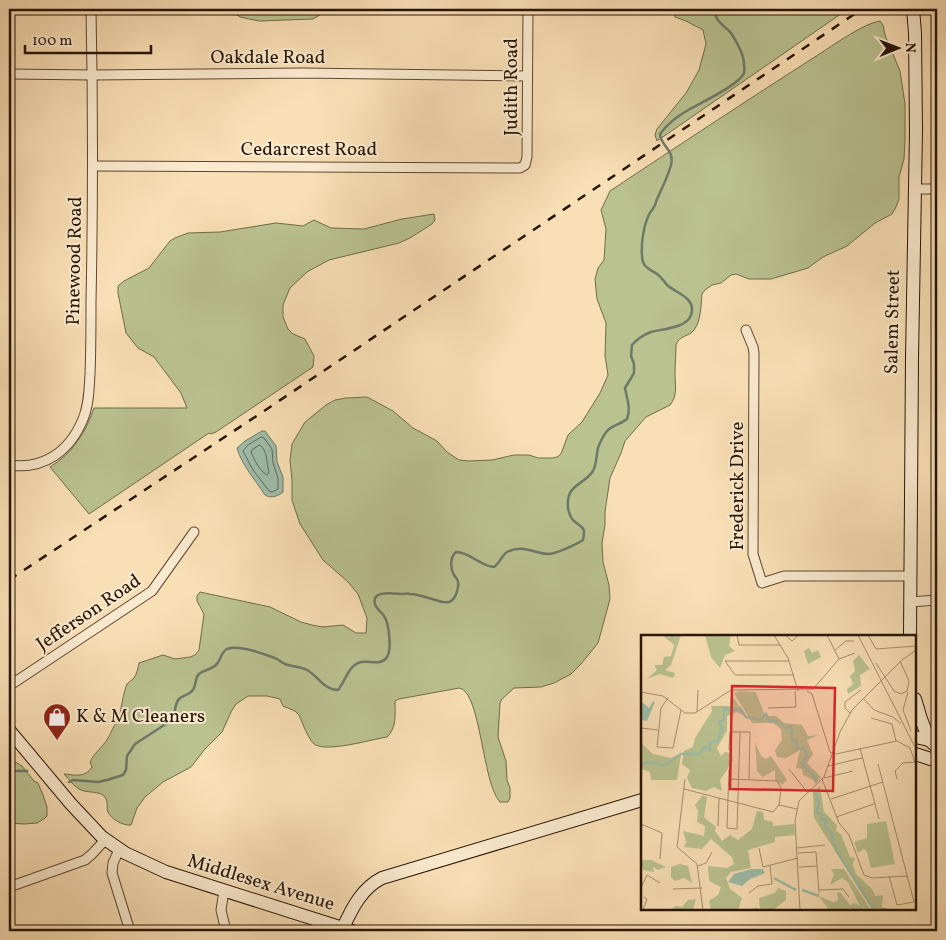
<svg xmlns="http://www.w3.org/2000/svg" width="946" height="940" viewBox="0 0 946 940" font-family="Vollkorn,serif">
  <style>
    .green { fill: #bac290; stroke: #706b4a }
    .water { fill: #9ebdaa; stroke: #6e7968 }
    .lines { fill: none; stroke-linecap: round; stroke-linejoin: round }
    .shore { stroke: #626857; stroke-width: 1 }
    .stream { stroke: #6e7968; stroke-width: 2.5 }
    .street-casing { stroke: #5c4730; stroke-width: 11 }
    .secondary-casing { stroke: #271404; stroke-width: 14 }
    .street { stroke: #fbeacf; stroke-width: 9 }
    .secondary { stroke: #fbeacf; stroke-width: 12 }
    .rail { stroke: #271404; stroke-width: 2.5; stroke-dasharray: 9 9; stroke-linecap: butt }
    .labels { text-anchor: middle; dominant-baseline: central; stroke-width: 4; stroke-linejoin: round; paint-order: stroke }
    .street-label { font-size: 19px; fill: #271404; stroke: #fbeacf }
    .poi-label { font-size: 19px; fill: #271404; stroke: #fbeacf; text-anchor: start }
    .inset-river { fill: none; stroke: #9ebdaa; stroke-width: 2.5 }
    .inset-road { fill: none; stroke: #a58e6e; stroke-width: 1 }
    .view { fill: #d62828; fill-opacity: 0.15; stroke: #d62828; stroke-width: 2.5 }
    .inset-edge { fill: none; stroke: #271404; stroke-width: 2.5 }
  </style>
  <rect width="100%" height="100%" fill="#f9dfb5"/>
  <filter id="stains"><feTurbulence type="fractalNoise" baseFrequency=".004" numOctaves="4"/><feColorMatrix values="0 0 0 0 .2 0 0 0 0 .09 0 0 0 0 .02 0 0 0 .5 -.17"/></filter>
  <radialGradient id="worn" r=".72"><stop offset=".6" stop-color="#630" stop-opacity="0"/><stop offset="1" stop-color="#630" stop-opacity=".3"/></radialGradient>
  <g class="green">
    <path d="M233,9H330L313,19L259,21L240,17L235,14Z"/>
    <path d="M673,9H848L657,141L655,135L657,129L686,93L699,70L706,44L703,30L686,21L675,17Z"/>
    <path d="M880,21L883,25L885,35L900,71L905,104V140L904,159L899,177V199L896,207L892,214L875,223L847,246L823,257L808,268L771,279H749L736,274L731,275L721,283L712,285L705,290L702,294C701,305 701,321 694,330C689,337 679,335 676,345C676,354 675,364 675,374C675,384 678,396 670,405L646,417L625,441L621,453L610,478L605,512V525L602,543L603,562L609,585L610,599L598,643L581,664L571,674L554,683L541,687L514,688L502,699L500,703L498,737L506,761L507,780L510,788V798L508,802H500C482,783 481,691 459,688L399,699L395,701C395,713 397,728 387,737C373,739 323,754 313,743C307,736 303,724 299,715L295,711L283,706L280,699L267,696H248L236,704L231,712L222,732L205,749L191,767L163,782L145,797L137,808L131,825C123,826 111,819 108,812C106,807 109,801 104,796C99,791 88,793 81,790C75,788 69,779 64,774C75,775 85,778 92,767L90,762C94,753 103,747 108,738C112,732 113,725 119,720C120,713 124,690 127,684C129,682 132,680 134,678C137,674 138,668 139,663L163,655L175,659L190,657L195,655L199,650L204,614L197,601V596L200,592L270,607L301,622L312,625L323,627L343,625L356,633H366L367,618L358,594L348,582L323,560L300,524L292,500V480L290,460L292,444L305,422L326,405L335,400L346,398L367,397L393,411L413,428L437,441L447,452L459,460L469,461L492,460L514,455H529L538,458H552L557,457L561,454L568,435L582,422L600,393L608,375L605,356L606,323L597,299L595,279L598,268L604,260L606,229L601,210L610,191C676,147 743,103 810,60C827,50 861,24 880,21Z"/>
    <path d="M434,214L435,220L432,224L410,238L399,243L329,260L307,272L290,288L283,305V317L288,329L293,334L305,339L314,356L313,367L216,432L211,434L209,433L89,514L50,467C72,454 86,432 94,408H187L181,393L154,357L138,348L126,333L118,293V286L124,281L149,268L170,241L175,238L188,233L220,232L276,223L303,226L314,220L331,228L364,229L402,219Z"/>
    <path d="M9,758L22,766L34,781L38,783L43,795L47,807V816L44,819L37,823L24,824L9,823Z"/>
  </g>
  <path class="water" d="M262,431H265L276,446L277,462L283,477V492C278,496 271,499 265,495C255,479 242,466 237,448L245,441Z"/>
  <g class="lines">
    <g class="shore">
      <path d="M262,437L264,438L272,449L273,463L278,478V489L272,492L269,491L253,470L243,451L248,445Z"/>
      <path d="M260,445C268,451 266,462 269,472L267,475C259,470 255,461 251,452L252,450Z"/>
    </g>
    <g class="stream">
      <path d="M9,771H27"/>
      <path d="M69,782L73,780L98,782L107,780L123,775L126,770L127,756L135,744L172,720C176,714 174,704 179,699C183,695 189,695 192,691C197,686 194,679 199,674C204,670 212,669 216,665C221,660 221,652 227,649C239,644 263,654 275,658C279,660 281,662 285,664C292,667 300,666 307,670C318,676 324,690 338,690C345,682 348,667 358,663C367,659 381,667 387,657C392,649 389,623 384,616C382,612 376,609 375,604C371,589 395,594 402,594C405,594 407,593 410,594C419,594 434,600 443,602C446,602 449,603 451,601C456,598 459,587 458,582C457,577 457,580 454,575C450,568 450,557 456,552C470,552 480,566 494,567C500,563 502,555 507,552C522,544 533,553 547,554C554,555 577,544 583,540C586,526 582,528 574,521C571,519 568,511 568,507C566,484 583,486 593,471C597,463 596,456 598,448C600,442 603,436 607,431C613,425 621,424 627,419C631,408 627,399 625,388L634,373V364L631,356L632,345C637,339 643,335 651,332C662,329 687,328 691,315C697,298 676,293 667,285C664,281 661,277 657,274C652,270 645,269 643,262C641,256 642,249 642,243C643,234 644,225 648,217C649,213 652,211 654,207C656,204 656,200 658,197C663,186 668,176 671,165C675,150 660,145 660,134C668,123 679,115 690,109C702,102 739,85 744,73C745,68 744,62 743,57C741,51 735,39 731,33C723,24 716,23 714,9"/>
    </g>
    <g class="street-casing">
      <g id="street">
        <path d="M9,74L93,75L303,73L527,76"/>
        <path d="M93,166L520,168L525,165L527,157L528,9"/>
        <path d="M914,189H937"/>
        <path d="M746,330L753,347L754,353L753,554L762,583L784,576H910"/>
        <path d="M9,465C44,470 70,451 83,419C89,405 89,389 90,374C91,350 91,326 91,302C93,204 93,106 91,9"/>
        <path d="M910,602L937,600"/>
        <path d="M9,686L152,591L194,532"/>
        <path d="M119,850L113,863L112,873L130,931"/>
        <path d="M9,887L85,860L92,854L105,840"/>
        <path d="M224,891L221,910L226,931"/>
      </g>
    </g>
    <g class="secondary-casing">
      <g id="secondary">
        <path d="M910,636L912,358L916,131L915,33L913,9"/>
        <path d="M915,699L921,719L929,740L937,747"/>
        <path d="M9,730L71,804L102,837L125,853L166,872L352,931"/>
        <path d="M915,737L929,740"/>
        <path d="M915,754L937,761"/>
        <path d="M343,928C352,908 362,888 382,878L642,800"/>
      </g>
    </g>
    <use href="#street" class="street"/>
    <use href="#secondary" class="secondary"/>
    <path class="rail" d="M9,580L264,411L862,9"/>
  </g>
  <defs>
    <g id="shop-pin" transform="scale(1.4375)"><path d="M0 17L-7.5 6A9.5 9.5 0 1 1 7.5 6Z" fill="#8f2418" stroke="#fbeacf"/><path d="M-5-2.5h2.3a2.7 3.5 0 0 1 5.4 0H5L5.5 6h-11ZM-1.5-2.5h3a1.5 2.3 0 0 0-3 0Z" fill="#fff"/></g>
  </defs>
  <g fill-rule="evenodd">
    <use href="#shop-pin" x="57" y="717"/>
  </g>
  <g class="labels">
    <g class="street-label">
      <text x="268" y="58">Oakdale Road</text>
      <text transform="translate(512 87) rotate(-90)">Judith Road</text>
      <text x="309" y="150">Cedarcrest Road</text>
      <text transform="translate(75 261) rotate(-89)">Pinewood Road</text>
      <text transform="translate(893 322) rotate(-89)">Salem Street</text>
      <text transform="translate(738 486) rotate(-90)">Frederick Drive</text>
      <text transform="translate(89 613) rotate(-34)">Jefferson Road</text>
      <text transform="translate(261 883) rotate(17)">Middlesex Avenue</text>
    </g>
    <g class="poi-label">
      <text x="76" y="717">K &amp; M Cleaners</text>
    </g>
  </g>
  <g transform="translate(641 635)">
    <rect width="275" height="275" fill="#f9dfb5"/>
    <path d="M21,0H40L30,30L24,35L34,38L32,43L19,39L6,44L16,35L13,30H21L23,22L30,21L33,10ZM64,0H90L88,11L94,16L84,20L79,33L70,22ZM168,13L171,18L177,15L180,22L167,29L163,16ZM218,20L229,34L219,40L220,51L207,59L206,54L212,49L209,41L214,36L212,26ZM99,56L115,57L123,78L128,81H135L143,88L161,90L167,101L178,100L166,105L172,119L166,128L180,142L176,147L162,140L161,134L155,133L159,115L145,123L136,122L134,115L141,105L140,94L132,88H111L93,58ZM90,59L106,83L96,77L86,81V96L76,113L80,121L84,117L91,118L92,126L79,145L81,156L73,152L65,156L51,153L46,143L49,135L41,129L43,116L52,112L54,103L71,76L70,71H89ZM114,107L120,121L125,124L130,121L146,145L141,150L134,145V135L122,142L116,136ZM0,108L12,119L30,123L40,119L36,145H10L9,137L0,134ZM179,151L183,177L196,190L195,196L200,199L209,222L214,223L212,229L215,239L231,254L234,261L242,260L241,272L251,275H232L173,183L172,157ZM62,160L66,162L63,182L75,192L74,196L81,206L89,200L97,205L111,194L116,176L122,177L123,185L132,187V191L153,189L154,200L134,202V207L107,215L110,233L90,237L85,243L89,254L101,263L97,275H70L68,266L77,260L80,252L68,246L67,231L86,233L93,229L91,222L70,204L61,214L43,212L45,207L42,196L63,201L64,191L56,187L57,176L54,170ZM245,186L254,229L230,233L226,217L223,214L217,218L213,207L226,203V189ZM0,225H10L25,232L17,235L12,232L13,237L2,235ZM39,229L47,231L51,248L43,243L34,246L30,242V232ZM190,234H203L230,275H188L178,261L192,267L197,265L196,258L199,257L209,270L214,268L219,271L207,247L201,243L189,250L193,239ZM137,253L145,256V265L132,275H111L114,272L119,274L118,263L134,258ZM55,264L52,275H29L35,271L41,272L47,265Z" fill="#bac290"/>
    <path d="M0,66L8,73L12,66L14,67L6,86L0,85ZM110,234H122L124,238L109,244L101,251L87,247L93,239Z" fill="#9ebdaa"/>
    <path class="inset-river" d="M0,129L13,127L22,131L40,119H59L63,112L69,115L70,107L77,106L81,92L78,87L83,84V73L90,76L99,73L105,82L119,85L125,79L128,86H136L145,93L150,91L151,105L156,106L155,114L162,113L166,119L161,130L174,142L175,148M174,154L178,170L175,176L181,180L180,185L185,184L184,192L193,200L190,204L196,213L195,215L233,275M133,243L155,255M161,255L178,261"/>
    <path class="inset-road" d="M96,0L98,10H139M133,0L147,23L157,56M144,0L151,6L158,0M186,0L198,24M217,0L275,114M227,0L235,14L275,11M194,15L205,6H213M148,26H84L94,40H153M235,28L253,56L260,59L266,56L268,46L259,26M166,56L171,59L189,117L195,119L256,106L269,113L275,130M0,57L22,61L44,78H54L90,55L172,54L198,24L214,18M267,57L262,75L270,96M27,63L20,73L16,112L32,113L40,75M222,63L233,75L252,82L260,89M127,73L155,72L154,56M56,77L57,55M209,78L204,73V67L220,55M230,83L251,89L255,106M0,93L17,95M219,113L238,184M88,115L89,97H109L108,144M237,129L273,267L256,270L248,241M187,131L221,123M88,134L86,193L96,194L99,97M148,134L166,157M183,143L212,136M44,144L36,212L56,229L62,275M88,144L136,146L140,153L138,170M181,144L198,188L208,200L223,240L231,243L267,241M256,144L254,136L262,128L274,127M43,154L132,177L138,170L156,174M190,164L242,147M195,182L233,169M0,189L21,198L19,224M77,191L78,163M118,213L122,232L157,223M156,213L184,210M157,218L175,217L178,258M57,231L65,228L71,217M158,232L176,231M0,253L6,240L19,248M32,254L61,253M178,255L202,254L208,262M108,258L117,251L131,249L129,231M2,275L6,264L3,262M159,275L154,186L158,166L183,142L199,97L211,75L261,25L275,15"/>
    <path class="view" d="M91,51L194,53L192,156L89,154Z"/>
    <rect width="275" height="275" class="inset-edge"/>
  </g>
  <rect width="946" height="940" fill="none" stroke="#f9dfb5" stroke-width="30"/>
  <rect x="10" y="10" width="926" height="920" fill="none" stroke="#271404" stroke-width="2.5"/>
  <rect x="15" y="15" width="916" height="910" fill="none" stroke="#271404"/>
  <g transform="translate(898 48) rotate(89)" stroke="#fbeacf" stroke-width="4" paint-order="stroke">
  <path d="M0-4L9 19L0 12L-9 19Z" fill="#271404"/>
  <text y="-8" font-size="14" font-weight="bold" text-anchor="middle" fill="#271404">N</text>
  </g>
  <path d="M25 45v8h126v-8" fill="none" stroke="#271404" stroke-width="2.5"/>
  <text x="32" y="45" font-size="15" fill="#271404" stroke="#fbeacf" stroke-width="4" paint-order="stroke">100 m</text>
  <rect width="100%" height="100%" filter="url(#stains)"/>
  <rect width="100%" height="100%" fill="url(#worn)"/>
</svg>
